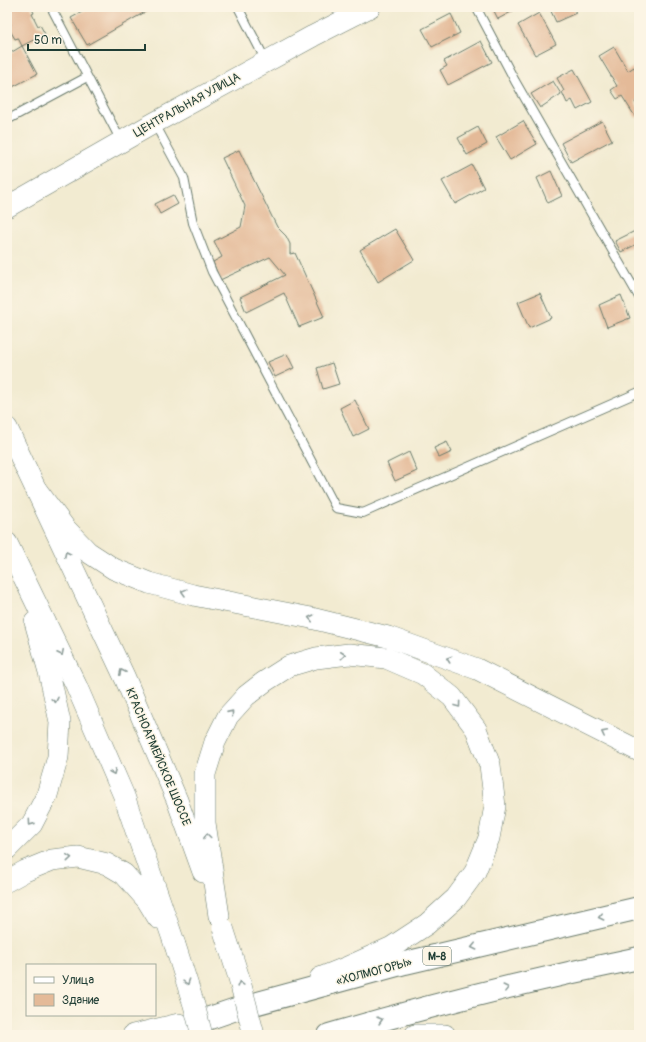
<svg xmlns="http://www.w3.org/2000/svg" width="646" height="1042" viewBox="0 0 646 1042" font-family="Pangolin,sans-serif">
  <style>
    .building { fill: #e4ba98 }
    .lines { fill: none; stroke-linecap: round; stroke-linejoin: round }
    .service-casing { stroke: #697a6b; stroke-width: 10 }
    .secondary-casing { stroke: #697a6b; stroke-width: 22 }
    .trunk-casing { stroke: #697a6b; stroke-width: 24 }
    .service { stroke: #fff; stroke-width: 8 }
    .secondary { stroke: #fff; stroke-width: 21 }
    .trunk { stroke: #fff; stroke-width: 22 }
    .secondary-bridge-casing { stroke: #697a6b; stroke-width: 22; stroke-linecap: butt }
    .secondary-bridge { stroke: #fff; stroke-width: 21 }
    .oneway { stroke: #8f9e9a }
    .labels { text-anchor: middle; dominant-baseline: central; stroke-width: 3; stroke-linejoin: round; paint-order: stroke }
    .shield { fill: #fcf5e5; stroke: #617469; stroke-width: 1 }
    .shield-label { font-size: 11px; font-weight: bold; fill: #1f3d34 }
    .street-label { font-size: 12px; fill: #1f3d34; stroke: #fcf5e5 }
  </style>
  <rect width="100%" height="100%" fill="#fcf5e5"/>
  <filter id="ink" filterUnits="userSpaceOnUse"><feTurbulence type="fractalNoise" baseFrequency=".025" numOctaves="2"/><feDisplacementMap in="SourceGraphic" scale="8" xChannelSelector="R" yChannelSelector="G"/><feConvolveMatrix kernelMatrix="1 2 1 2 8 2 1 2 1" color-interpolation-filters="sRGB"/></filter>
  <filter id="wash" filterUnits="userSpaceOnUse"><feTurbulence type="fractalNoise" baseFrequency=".012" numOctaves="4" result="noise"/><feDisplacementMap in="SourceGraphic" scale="16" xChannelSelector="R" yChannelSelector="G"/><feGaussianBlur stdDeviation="0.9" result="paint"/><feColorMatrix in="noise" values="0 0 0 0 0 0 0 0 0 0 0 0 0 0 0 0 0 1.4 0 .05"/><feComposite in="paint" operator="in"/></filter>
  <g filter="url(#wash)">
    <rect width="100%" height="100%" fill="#f2ebd1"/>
    <g id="blocks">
      <g class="building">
        <path d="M7,7H31L34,13L32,14L38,26L40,25L45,34L22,46L18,38L15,39L8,27L11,25L7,17Z"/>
        <path d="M91,7H154L87,45L71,18Z"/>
        <path d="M492,7H511L513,11L498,19Z"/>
        <path d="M549,7H573L576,13L556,22Z"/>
        <path d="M539,13L556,44L535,55L518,25Z"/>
        <path d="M451,14L460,33L432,47L422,29Z"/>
        <path d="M481,41L492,62L448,85L440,70L447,66L444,61Z"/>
        <path d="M22,46L37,74L7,90V55Z"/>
        <path d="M614,47L628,71L634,67L639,77V93L637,94L639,99L635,102L639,109V116L636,118L622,96L617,99L611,90L617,86L599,56Z"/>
        <path d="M574,69L592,102L577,110L572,100L567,103L562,92L564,91L557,78Z"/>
        <path d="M553,81L561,94L540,108L531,94Z"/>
        <path d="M523,121L537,144L510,160L496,137Z"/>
        <path d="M602,121L612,140L571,162L561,143Z"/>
        <path d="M478,127L487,144L467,155L458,138Z"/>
        <path d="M239,150L277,227L286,236L290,244V254L295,253L324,317L299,327L284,293L246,312L240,297L285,275L270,257L220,280L213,262L222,257L214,241L241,227L245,206L222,158Z"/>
        <path d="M472,165L484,188L455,204L442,181Z"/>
        <path d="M551,171L562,196L548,203L537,178Z"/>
        <path d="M173,195L178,204L160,214L155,204Z"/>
        <path d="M395,229L414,260L378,282L360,250Z"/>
        <path d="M639,229V243L621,252L615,241Z"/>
        <path d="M540,293L551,318L529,328L518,302Z"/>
        <path d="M621,295L630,318L607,327L599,305Z"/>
        <path d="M287,354L294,368L275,377L268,362Z"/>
        <path d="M332,363L339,384L323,389L317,368Z"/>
        <path d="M355,400L369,429L353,437L340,408Z"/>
        <path d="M447,442L452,452L439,458L434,448Z"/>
        <path d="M409,452L417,471L395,481L387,463Z"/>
      </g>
    </g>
  </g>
  <g filter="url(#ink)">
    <use href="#blocks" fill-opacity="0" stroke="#697a6b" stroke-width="1"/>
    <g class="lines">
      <g class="service-casing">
        <g id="service">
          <path d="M51,7L121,141"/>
          <path d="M238,7L266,61"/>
          <path d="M476,7L515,81L639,297"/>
          <path d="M7,120L87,77"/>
          <path d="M155,124L184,178L193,223L212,272L336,508L363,513L639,392"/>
        </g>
      </g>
      <g class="secondary-casing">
        <g id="secondary">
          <path d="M7,207L154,123L313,36L370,7"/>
          <path d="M7,428L125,678L177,800L203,872"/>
          <path d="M36,489L65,528L88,552L114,569L149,583L193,595L311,618L388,637L477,669L639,751"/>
          <path d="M7,543L76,685L124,796L175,945"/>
          <path d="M7,849L32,824L47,795L58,757L60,722L49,672L35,622"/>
          <path d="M7,881L25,871L52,860L78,857L107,864L124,874L147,900L158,918"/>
          <path d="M219,916L205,823V774L215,742L228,716L246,696L264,682L289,666L316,658L349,654L386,658L423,674L452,697L476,729L490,765L495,806L489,838L475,872L456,898L427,924L392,947L345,968L320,978"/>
          <path d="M133,1035L179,1024"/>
          <path d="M415,1035H445"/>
        </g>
      </g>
      <g class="trunk-casing">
        <g id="trunk">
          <path d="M160,1035L236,1009L405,963L639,908"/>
          <path d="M329,1035C431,1005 535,979 639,958"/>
        </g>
      </g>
      <use href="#service" class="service"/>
      <use href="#secondary" class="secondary"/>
      <use href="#trunk" class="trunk"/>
      <g class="secondary-bridge-casing">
        <g id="secondary-bridge">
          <path d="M223,928L239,978L254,1035"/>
          <path d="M175,945L194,1005L202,1035"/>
        </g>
      </g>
      <use href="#secondary-bridge" class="secondary-bridge"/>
    </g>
    <defs><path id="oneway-chevron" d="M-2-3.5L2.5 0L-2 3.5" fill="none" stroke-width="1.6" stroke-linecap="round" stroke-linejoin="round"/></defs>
    <g class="oneway">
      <use href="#oneway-chevron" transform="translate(67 554) rotate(-115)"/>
      <use href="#oneway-chevron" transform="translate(184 592) rotate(-165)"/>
      <use href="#oneway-chevron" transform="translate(311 618) rotate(-167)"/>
      <use href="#oneway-chevron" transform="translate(61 653) rotate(64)"/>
      <use href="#oneway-chevron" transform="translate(343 655) rotate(-6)"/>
      <use href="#oneway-chevron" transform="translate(449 659) rotate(-161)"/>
      <use href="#oneway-chevron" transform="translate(122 672) rotate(-115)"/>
      <use href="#oneway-chevron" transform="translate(55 700) rotate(78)"/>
      <use href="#oneway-chevron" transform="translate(458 705) rotate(54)"/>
      <use href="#oneway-chevron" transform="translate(231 713) rotate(-51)"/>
      <use href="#oneway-chevron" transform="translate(604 733) rotate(-153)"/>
      <use href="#oneway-chevron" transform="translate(113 772) rotate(67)"/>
      <use href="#oneway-chevron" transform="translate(31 823) rotate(125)"/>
      <use href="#oneway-chevron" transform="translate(207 836) rotate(-98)"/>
      <use href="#oneway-chevron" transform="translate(69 858) rotate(-5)"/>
      <use href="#oneway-chevron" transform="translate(601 917) rotate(167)"/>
      <use href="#oneway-chevron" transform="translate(474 947) rotate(167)"/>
      <use href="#oneway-chevron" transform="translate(187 982) rotate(72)"/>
      <use href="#oneway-chevron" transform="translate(240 984) rotate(-105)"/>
      <use href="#oneway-chevron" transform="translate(506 988) rotate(-14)"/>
      <use href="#oneway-chevron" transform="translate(380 1020) rotate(-16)"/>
    </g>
  </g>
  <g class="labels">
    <rect class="shield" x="423" y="947" width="28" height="18" rx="3"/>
    <g class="shield-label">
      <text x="437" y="956">М-8</text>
    </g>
    <g class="street-label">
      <text transform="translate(187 105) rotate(-29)">ЦЕНТРАЛЬНАЯ УЛИЦА</text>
      <text transform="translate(158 757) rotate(67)">КРАСНОАРМЕЙСКОЕ ШОССЕ</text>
      <text transform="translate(374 972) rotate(-15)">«ХОЛМОГОРЫ»</text>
    </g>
  </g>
  <rect width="646" height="1042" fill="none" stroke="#fcf5e5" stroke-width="24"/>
  <rect x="26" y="964" width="130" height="52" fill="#fcf5e5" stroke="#a4ab9e"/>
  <rect x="34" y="977" width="20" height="6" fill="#ffffff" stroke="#a4ab9e"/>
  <text x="62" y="984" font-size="12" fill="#1f3d34">Улица</text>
  <rect x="34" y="994" width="20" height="12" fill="#e4ba98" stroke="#a4ab9e"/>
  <text x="62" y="1004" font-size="12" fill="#1f3d34">Здание</text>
  <path d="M28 44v6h117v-6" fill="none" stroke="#1f3d34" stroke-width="2"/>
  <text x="34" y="44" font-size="12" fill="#1f3d34" stroke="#fcf5e5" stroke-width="3" paint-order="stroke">50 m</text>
</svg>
